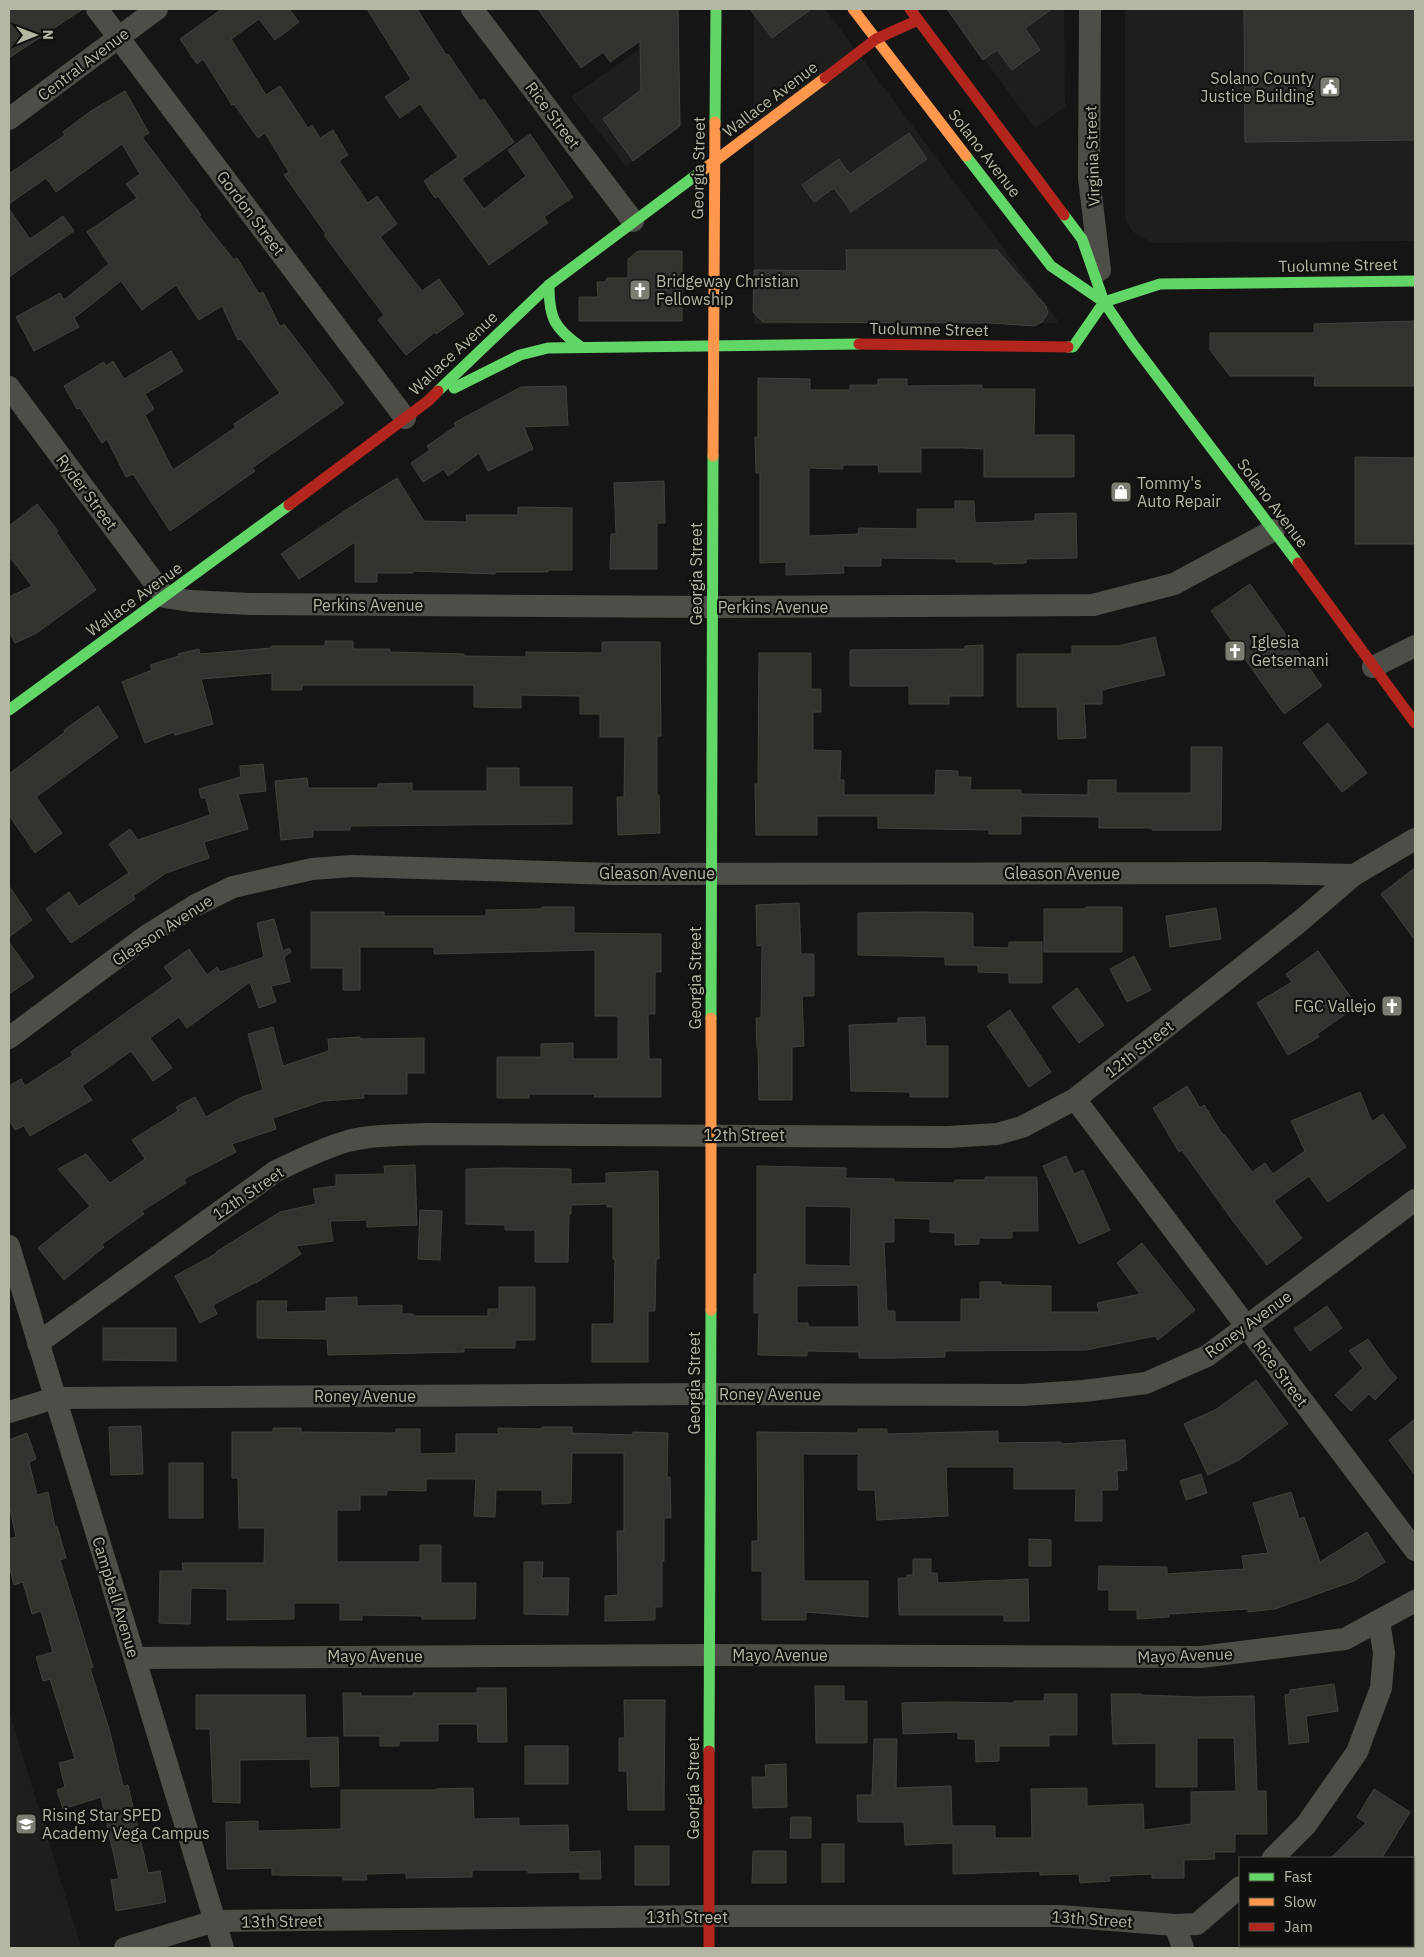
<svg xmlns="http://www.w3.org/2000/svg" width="1424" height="1957" viewBox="0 0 1424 1957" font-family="'IBM Plex Sans',sans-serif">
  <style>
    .built { fill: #1e1f1c }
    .building { fill: #32322f; stroke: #41413d; fill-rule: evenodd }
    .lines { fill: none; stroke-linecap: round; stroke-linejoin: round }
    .street { stroke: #4e4e49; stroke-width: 22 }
    .fast { stroke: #63d668; stroke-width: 11 }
    .slow { stroke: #ff974d; stroke-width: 11 }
    .jam { stroke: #b3261e; stroke-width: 11 }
    .labels { text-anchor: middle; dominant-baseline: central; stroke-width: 4.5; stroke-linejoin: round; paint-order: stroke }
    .street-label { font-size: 16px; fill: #b5b7a5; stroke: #10110f }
    .poi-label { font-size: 16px; fill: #b5b7a5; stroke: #10110f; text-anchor: start }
  </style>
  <rect width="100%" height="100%" fill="#151515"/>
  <g class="built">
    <path d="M637,9H678L680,126L626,166L571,97L650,42Z"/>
    <path d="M754,9H825L1060,323L754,324Z"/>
    <path d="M947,9H1064L1065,107L1035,128Z"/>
    <path d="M1125,9H1415V241L1152,243L1133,232L1127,223L1125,213Z"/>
    <path d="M9,1711L78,1937L81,1948H9Z"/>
  </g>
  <g class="building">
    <path d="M9,9H83L9,58Z"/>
    <path d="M222,9H289L299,22L275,40L259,19L231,39L266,95L280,86L308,128L312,125L320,138L333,130L348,155L339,161L368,203L377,196L397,224L380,237L422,291L439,279L464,314L436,334L435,332L406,355L378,320L384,315L324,235L326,234L284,175L289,172L265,133L258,138L234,104L232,105L203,59L197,64L180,39Z"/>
    <path d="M367,9H417L446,55L448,54L480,101L484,99L514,142L462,179L484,209L526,176L508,150L530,134L573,197L544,217L548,223L489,265L438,196L435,198L424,181L458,157L420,104L400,118L385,97L411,79Z"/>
    <path d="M538,9H678L680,126L633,161L603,119L641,90L640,41L610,62L603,52L581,68Z"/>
    <path d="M750,9H811L772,38Z"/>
    <path d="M947,9H1052L1025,28L1040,50L1012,70L997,50L983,60Z"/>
    <path d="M1244,9H1415V140L1245,142Z"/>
    <path d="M125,91L149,133L142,137L201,215L199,216L234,260L237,258L259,294L263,292L280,327L284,324L344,403L252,468L255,471L170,531L133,474L126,477L107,439L102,443L80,408L77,409L64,386L104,362L106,366L113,361L124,379L171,351L183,371L145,394L154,409L145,415L173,470L236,427L234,424L280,393L241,339L238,340L222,306L199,320L176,285L142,310L121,281L74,318L79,327L34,351L16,317L60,293L64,300L109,264L87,232L137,198L126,184L140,174L122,144L56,192L46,178L9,204V174L65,135L63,132L91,111Z"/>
    <path d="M909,133L927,159L851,212L834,188L814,202L802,185L839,159L850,174Z"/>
    <path d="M9,209L30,239L63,216L74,231L9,277Z"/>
    <path d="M846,250H997L1046,306L1048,313L1042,322L1034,326L990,323L763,322L753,312L754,270L847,271Z"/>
    <path d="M638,251H682V321H579V297H598L597,282H605L607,278H628V259Z"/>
    <path d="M1414,321V386H1314L1315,376H1230L1210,350V333H1314V324Z"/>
    <path d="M758,378L810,379V390H850V385H878V379H907V386L982,385V389H1035L1034,435H1074V477H984V449L962,448H921V472H879L878,465H843V469L809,468V536L858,534L859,528L917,529V509H955V501H974L975,523L1035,521V514L1076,513L1077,558L1026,559V563L993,564V562H956V559L881,558V566H843L844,573L786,575V562L760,563V473H756L755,437H758Z"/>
    <path d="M566,386L568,425L524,427L533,449L488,471L479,453L448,476L444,469L423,482L411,463L430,450L427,446L456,426L454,423L521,387Z"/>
    <path d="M1355,457L1415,458V544H1355Z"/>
    <path d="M397,478L424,521L467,522L466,515H518V507L572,508V570H548V572H495V574L413,571V573H377V582H355V542L299,579L281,554L352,506Z"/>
    <path d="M664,481L665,523H657V569H610L611,534H616L614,483Z"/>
    <path d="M37,504L58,531L56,532L96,590L35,634L15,643L9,631V597L32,586L9,556V526Z"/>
    <path d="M1250,584L1322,686L1284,714L1211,611Z"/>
    <path d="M1155,637L1165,675L1102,690V704H1084L1086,738L1058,739L1057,707H1017V654H1072V646H1119Z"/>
    <path d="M325,641H353V649H390V652L464,654V656L526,657V652L602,653V642H660L661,736H657V795H659L660,833L618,835L617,797H624L625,737H600V714H580V696L521,695V708L474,707V685H302V690H272V673L201,679L213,724L175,735L174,732L145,743L122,682L152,670L150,665L179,656L178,654L199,649L200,654L271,648V646H325Z"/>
    <path d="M983,645V696H949V704H909V686H850V650L965,649V646Z"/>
    <path d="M759,653H811V689H821V712H813V750L841,751L840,780H844V795H935L936,770L958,771V777H971L970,790H1021V794L1088,795V780H1116V793H1191V747H1222L1221,830H1152V828H1099V817L1021,816V834H989V830L878,828V816H817V835H756L755,784H758Z"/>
    <path d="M98,706L118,737L36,797L62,833L35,853L9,815V774L65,732L64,730Z"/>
    <path d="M1328,723L1367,773L1342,792L1303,743Z"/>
    <path d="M263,764L266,791L238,794L248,829L204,842L209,858L166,873L133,896L135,899L71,943L46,909L69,892L79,906L129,873L109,844L130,829L138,840L210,815L206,798H201L199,789L241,777L240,766Z"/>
    <path d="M487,768H519V787H572V824L350,826V830H313V837L281,840L275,781L307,778L308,788H378V784L412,783V791H487Z"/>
    <path d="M1415,868V940L1381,894Z"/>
    <path d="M9,886L32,920L9,937Z"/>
    <path d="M799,903L801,954H814V996H802L804,1046L792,1047V1100H759L758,1048H757L756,1018H761L762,945L757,946L756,905Z"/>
    <path d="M542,907H574V933L661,934V972H655V1014H648L649,1059H661V1097H594V1094H529V1098H497V1057H541V1044L573,1043V1059H618V1016H595V950L434,954V947H360V990H343V968H311V912H384V916H486V910L542,909Z"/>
    <path d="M1086,907H1122V952H1044V909H1086Z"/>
    <path d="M1216,908L1221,939L1170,947L1166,916Z"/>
    <path d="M924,912L973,913V947L1009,948V942H1042V983H1009V973L978,972V965H945V957L858,955V913Z"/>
    <path d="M274,919L283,951L289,948L291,952L284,957L290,982L271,986L276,1002L259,1008L250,982L187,1028L179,1017L150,1038L172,1068L153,1081L131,1051L82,1086L92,1100L30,1136L24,1126L15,1130L9,1119V1086L21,1079L25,1086L73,1055L71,1052L173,979L164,967L189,949L207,975L217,967L220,972L264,957L257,923Z"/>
    <path d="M9,942L34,977L9,994Z"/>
    <path d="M1318,951L1357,1006L1317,1034L1319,1037L1288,1055L1257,1003L1292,982L1286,974Z"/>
    <path d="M1134,956L1151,990L1127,1002L1110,969Z"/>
    <path d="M1077,988L1104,1025L1079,1043L1052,1007Z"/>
    <path d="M1010,1010L1051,1072L1029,1087L987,1026Z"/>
    <path d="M925,1017L926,1046H948V1097H910V1092L851,1091L849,1025L898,1023V1018Z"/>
    <path d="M273,1027L283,1066L329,1051L328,1039L360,1037V1039L424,1038V1073H407V1094H363L364,1098L323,1101L273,1118L276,1129L232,1144L236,1152L184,1179L186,1183L142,1211L144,1214L102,1244L104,1247L64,1280L38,1248L90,1206L58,1169L86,1154L110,1183L145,1159L132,1140L178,1111L176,1107L195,1097L206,1117L242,1097L263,1090L248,1034Z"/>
    <path d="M1187,1086L1200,1108L1204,1105L1223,1135L1224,1134L1252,1172L1265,1163L1273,1174L1305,1151L1291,1121L1360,1092L1372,1122L1383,1114L1406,1147L1328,1202L1309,1176L1274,1201L1302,1238L1267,1265L1233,1221L1182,1150L1179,1152L1153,1108Z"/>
    <path d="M1066,1156L1074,1174L1083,1170L1110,1230L1079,1244L1043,1166Z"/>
    <path d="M415,1165L417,1225L367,1227V1220L330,1221L333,1241L296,1246L301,1254L256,1283V1282L213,1305L217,1314L200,1323L175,1276L217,1253L216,1252L280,1212L316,1204L313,1189L336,1186V1175L385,1174L384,1166Z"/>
    <path d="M757,1166L846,1168V1178L894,1179V1182L955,1183V1180H985V1177H1037L1038,1231H1012V1238H979V1244L955,1245V1233L930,1232V1219L894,1218V1242H884L887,1311H895V1322H961V1299H980V1282H1001V1285L1051,1286V1312H1099L1097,1303L1140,1294L1117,1263L1142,1243L1195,1310L1158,1340L1155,1336L1086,1350L945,1351V1357L895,1358H859V1352L807,1351V1356L758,1355L759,1313H754V1274H757ZM805,1206L851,1207L850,1266L805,1265ZM858,1285L859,1327H808V1323H797V1286Z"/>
    <path d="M505,1168L571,1169V1184L606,1183V1173L658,1171L659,1259H656L655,1311H648V1362H592V1324H614L615,1259H613V1207H607V1204L571,1205V1214H569L568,1262H535V1230H505V1225L466,1224V1169Z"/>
    <path d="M420,1210L442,1211L440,1260L418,1259Z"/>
    <path d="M499,1287H535V1340H515V1348H464V1352L328,1355L327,1339L257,1338V1301H287L286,1312L326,1311V1298L357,1297V1306L402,1305V1314H413V1316H488V1309H499Z"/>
    <path d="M1327,1306L1342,1328L1310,1351L1294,1329Z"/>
    <path d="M103,1328H176V1361L103,1360Z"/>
    <path d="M1368,1339L1389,1369L1397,1378L1375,1400L1369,1394L1351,1411L1335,1395L1363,1368L1349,1351Z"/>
    <path d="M1256,1380L1288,1424L1239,1460L1208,1475L1184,1424L1217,1409Z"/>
    <path d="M1415,1419V1475L1389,1440Z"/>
    <path d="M141,1426L143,1474L111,1475L109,1427Z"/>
    <path d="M542,1427H572V1433L633,1435V1432L668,1433L667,1477H670L671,1518H664V1561H662V1607H655V1620L605,1621V1596L618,1595L617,1531H624V1453H572L571,1503L542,1504V1490H496L495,1517L474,1516L476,1479H426V1491L387,1490V1495H360V1510H337V1562H420V1545H441V1583H476L475,1619H422V1616L362,1615V1620H340V1603H294V1619L227,1620V1589L191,1588L190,1624L159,1623L160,1571H183L182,1563H264L265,1528H239L238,1478H232V1432H273V1428H301V1432L396,1433V1429H420V1454L456,1453V1434H498V1428L542,1429Z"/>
    <path d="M858,1429H887V1434L998,1431V1443L1061,1442V1444L1125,1440L1127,1470L1117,1471L1118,1490H1102V1521H1075L1076,1489H1014V1467H946L948,1516L877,1520L875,1490H858V1454H803L804,1581H868V1617L806,1612V1620H762V1571H752V1541H758L757,1432L858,1433Z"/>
    <path d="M27,1433L36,1459L29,1462L37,1495L48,1492L55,1527L57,1526L66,1558L60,1560L93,1667L90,1668L109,1729L123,1786L128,1785L148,1873L160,1871L166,1902L116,1911L111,1880L119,1879L101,1797L63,1809L57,1790L65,1787L59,1763L75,1759L50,1679L43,1681L36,1657L53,1652L41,1611L32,1614L23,1582L14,1585L9,1565V1539L16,1537L9,1504V1440Z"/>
    <rect x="169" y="1463" width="34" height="55"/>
    <path d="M1201,1474L1207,1493L1186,1500L1180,1481Z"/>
    <path d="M1291,1492L1299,1519L1304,1517L1320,1562L1367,1532L1385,1562L1354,1581L1275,1609L1248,1612V1609L1169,1614V1617L1137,1619V1610H1109V1590H1098L1099,1566L1167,1567V1574L1244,1569L1242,1556L1268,1553L1253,1503Z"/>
    <path d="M1029,1539L1051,1540V1566H1029Z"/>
    <path d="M913,1559H931V1573H937L938,1583L1028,1579L1029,1621H1004V1615H899L898,1578H907V1575H913Z"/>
    <path d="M524,1562H543L542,1578H569L568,1615L524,1614Z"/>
    <path d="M1334,1684L1338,1711L1306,1716L1309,1742L1289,1744L1285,1695L1290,1694V1690Z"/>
    <path d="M815,1686H844V1701H867V1743H816Z"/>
    <path d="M477,1688H506L507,1742H478L477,1724H438V1741H399V1746H380V1736H344L343,1693H361V1696H413V1693H477Z"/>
    <path d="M1045,1694H1077V1735H1049V1746H999V1761L976,1762L975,1739H958V1732L903,1734L902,1703L946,1702L1014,1703V1701H1044Z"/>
    <path d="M1111,1694H1141V1695L1198,1697L1254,1696L1257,1791H1266L1267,1834H1235V1852H1214L1215,1859L1184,1860V1878H1152V1874L1109,1876L1110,1881L1080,1883L1079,1874L1040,1875V1871L953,1874V1843L905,1845L904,1822H858L857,1795H872L874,1739H897L896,1788L951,1786L952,1826H995V1838H1032L1031,1789L1087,1788V1806L1143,1804L1144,1830L1191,1824V1792L1236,1791L1234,1738H1197V1787H1156V1743L1113,1744Z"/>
    <path d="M196,1695H305L306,1738L338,1737L339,1786L311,1787L310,1759L240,1760V1803L213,1802L210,1729H196Z"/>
    <path d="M624,1700H665L664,1810H628L627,1771H619V1738H625Z"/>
    <rect x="525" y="1746" width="43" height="38"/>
    <path d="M786,1764L787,1807L753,1808L752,1777H766L765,1765Z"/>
    <path d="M473,1788L474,1819L519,1818V1826L568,1825L569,1852L600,1851L601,1879H580V1872L528,1873V1870H472V1877L406,1878V1873L366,1874L367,1880H343V1876L272,1875V1868L227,1869L226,1822L258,1821V1831L341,1829V1790H436V1789Z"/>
    <path d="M1374,1789L1410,1812L1382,1858H1331L1366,1823L1357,1817Z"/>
    <path d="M791,1817H811V1838H790Z"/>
    <rect x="822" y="1844" width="22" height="38"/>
    <rect x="635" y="1846" width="34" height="39"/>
    <path d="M753,1851H786V1883H752Z"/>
  </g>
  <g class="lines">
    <g class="street">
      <path d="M97,9L405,418"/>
      <path d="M472,9L633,221"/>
      <path d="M1090,9L1089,178L1100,270"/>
      <path d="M9,119L157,9"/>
      <path d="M9,387L165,597L190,601L250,604L713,607L1093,605L1174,584L1274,530"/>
      <path d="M1373,667L1415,646"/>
      <path d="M9,1038L146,936L194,906L233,887L312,869L352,866L614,874L1263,873L1354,875"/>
      <path d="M1075,1099L1415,1550"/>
      <path d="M9,1246L223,1948"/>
      <path d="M38,1343L276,1171C299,1160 323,1148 348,1141C372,1135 399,1135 425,1134L948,1137L997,1134L1022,1127L1075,1099L1298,923L1354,875L1415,839"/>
      <path d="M9,1412L55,1398L710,1394L1022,1395L1084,1391L1146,1383L1207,1356L1415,1200"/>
      <path d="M135,1658L710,1655L1201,1657L1345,1639L1415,1601"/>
      <path d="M1273,1858L1306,1825L1357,1752L1381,1688L1384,1653L1379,1621"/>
      <path d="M1175,1925L1183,1948"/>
      <path d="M125,1948L215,1921L709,1916H1060L1175,1925L1197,1924L1240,1887"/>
    </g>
    <g class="fast">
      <path d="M715,122L716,9"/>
      <path d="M966,156L1051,266L1104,302"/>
      <path d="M1064,215L1082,239L1104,302L1132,343L1298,563"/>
      <path d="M549,285C549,318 554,328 581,347"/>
      <path d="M1068,347H1073L1104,302L1160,284L1415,281"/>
      <path d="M454,388L520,355L548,348L859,344"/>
      <path d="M438,391L549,285L703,170"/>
      <path d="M9,710L289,505"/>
      <path d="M711,1018L713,456"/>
      <path d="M709,1751L711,1310"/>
    </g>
    <g class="slow">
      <path d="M853,9L966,156"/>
      <path d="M703,170L825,78"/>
      <path d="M713,456L715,122"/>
      <path d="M711,1310V1018"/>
    </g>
    <g class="jam">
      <path d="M910,9L1064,215"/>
      <path d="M825,78L876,39L918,20"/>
      <path d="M859,344L1068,347"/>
      <path d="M289,505L428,401L438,391"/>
      <path d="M1298,563L1415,723"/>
      <path d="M709,1948V1751"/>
    </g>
  </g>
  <defs>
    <g id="civic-square" transform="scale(1.125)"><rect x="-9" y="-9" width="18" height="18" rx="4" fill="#7d7e73" stroke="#10110f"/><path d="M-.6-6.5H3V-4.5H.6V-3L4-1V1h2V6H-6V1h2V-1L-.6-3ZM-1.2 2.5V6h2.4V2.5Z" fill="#fff"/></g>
    <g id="church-square" transform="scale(1.125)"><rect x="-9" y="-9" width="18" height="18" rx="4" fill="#7d7e73" stroke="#10110f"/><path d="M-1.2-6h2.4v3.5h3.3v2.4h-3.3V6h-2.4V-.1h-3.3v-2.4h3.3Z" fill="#fff"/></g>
    <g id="shop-square" transform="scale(1.125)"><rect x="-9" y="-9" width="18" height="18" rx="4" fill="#7d7e73" stroke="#10110f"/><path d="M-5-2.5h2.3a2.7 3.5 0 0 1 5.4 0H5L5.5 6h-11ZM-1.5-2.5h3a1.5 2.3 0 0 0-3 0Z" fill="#fff"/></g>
    <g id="school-square" transform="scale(1.125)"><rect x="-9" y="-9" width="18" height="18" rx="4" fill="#7d7e73" stroke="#10110f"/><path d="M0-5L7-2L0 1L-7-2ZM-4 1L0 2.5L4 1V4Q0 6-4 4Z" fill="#fff"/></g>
  </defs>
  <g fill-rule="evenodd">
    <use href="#civic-square" x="1330" y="87"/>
    <use href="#church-square" x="640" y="290"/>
    <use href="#shop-square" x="1121" y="492"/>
    <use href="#church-square" x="1235" y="651"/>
    <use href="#church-square" x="1392" y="1006"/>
    <use href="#school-square" x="26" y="1824"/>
  </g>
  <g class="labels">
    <g class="street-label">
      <text transform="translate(83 64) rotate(-37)">Central Avenue</text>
      <text transform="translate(770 99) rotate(-37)">Wallace Avenue</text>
      <text transform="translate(553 115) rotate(53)">Rice Street</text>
      <text transform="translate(985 153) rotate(52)">Solano Avenue</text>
      <text transform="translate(1092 156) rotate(-92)">Virginia Street</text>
      <text transform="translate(698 168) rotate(-89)">Georgia Street</text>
      <text transform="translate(251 213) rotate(53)">Gordon Street</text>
      <text transform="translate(1338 265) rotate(-1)">Tuolumne Street</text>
      <text transform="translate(929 329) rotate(1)">Tuolumne Street</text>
      <text transform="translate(453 353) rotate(-43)">Wallace Avenue</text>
      <text transform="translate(87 492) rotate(53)">Ryder Street</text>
      <text transform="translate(1273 503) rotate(53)">Solano Avenue</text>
      <text transform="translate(696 574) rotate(-90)">Georgia Street</text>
      <text transform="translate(134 599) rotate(-36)">Wallace Avenue</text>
      <text x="368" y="605">Perkins Avenue</text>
      <text x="773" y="607">Perkins Avenue</text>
      <text x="657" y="873">Gleason Avenue</text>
      <text x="1062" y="873">Gleason Avenue</text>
      <text transform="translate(162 930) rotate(-33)">Gleason Avenue</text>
      <text transform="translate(695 978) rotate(-90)">Georgia Street</text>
      <text transform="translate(1139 1049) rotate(-38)">12th Street</text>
      <text x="744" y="1135">12th Street</text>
      <text transform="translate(248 1193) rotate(-34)">12th Street</text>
      <text transform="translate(1248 1324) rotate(-36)">Roney Avenue</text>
      <text transform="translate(1281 1373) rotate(53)">Rice Street</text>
      <text transform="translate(694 1383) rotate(-90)">Georgia Street</text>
      <text x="770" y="1394">Roney Avenue</text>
      <text x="365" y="1396">Roney Avenue</text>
      <text transform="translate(116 1597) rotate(73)">Campbell Avenue</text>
      <text x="780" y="1655">Mayo Avenue</text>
      <text transform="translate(1185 1655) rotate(-2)">Mayo Avenue</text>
      <text x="375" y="1656">Mayo Avenue</text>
      <text transform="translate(693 1788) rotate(-90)">Georgia Street</text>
      <text x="687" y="1917">13th Street</text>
      <text transform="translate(1092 1919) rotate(4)">13th Street</text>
      <text transform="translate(282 1921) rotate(-1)">13th Street</text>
    </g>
    <g class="poi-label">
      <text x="1314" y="78" text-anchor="end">Solano County<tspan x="1314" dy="18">Justice Building</tspan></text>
      <text x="656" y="281">Bridgeway Christian<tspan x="656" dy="18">Fellowship</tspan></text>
      <text x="1137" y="483">Tommy's<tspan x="1137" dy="18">Auto Repair</tspan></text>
      <text x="1251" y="642">Iglesia<tspan x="1251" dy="18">Getsemani</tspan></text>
      <text x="1376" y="1006" text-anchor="end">FGC Vallejo</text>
      <text x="42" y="1815">Rising Star SPED<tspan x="42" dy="18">Academy Vega Campus</tspan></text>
    </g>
  </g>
  <rect width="1424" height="1957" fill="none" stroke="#b5b7a5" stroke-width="20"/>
  <rect x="1239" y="1857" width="175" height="90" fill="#10110f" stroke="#52534b"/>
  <rect x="1249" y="1873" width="25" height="8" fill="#63d668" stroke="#52534b"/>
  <text x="1284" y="1882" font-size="15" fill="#b5b7a5">Fast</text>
  <rect x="1249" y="1898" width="25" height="8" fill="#ff974d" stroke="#52534b"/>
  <text x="1284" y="1907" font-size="15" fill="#b5b7a5">Slow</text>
  <rect x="1249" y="1923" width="25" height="8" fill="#b3261e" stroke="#52534b"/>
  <text x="1284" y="1932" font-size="15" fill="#b5b7a5">Jam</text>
  <g transform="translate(35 35) rotate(89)" stroke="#10110f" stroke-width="4" paint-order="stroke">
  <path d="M0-4L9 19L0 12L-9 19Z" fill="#b5b7a5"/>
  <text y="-8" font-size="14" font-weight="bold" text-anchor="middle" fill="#b5b7a5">N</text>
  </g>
</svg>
